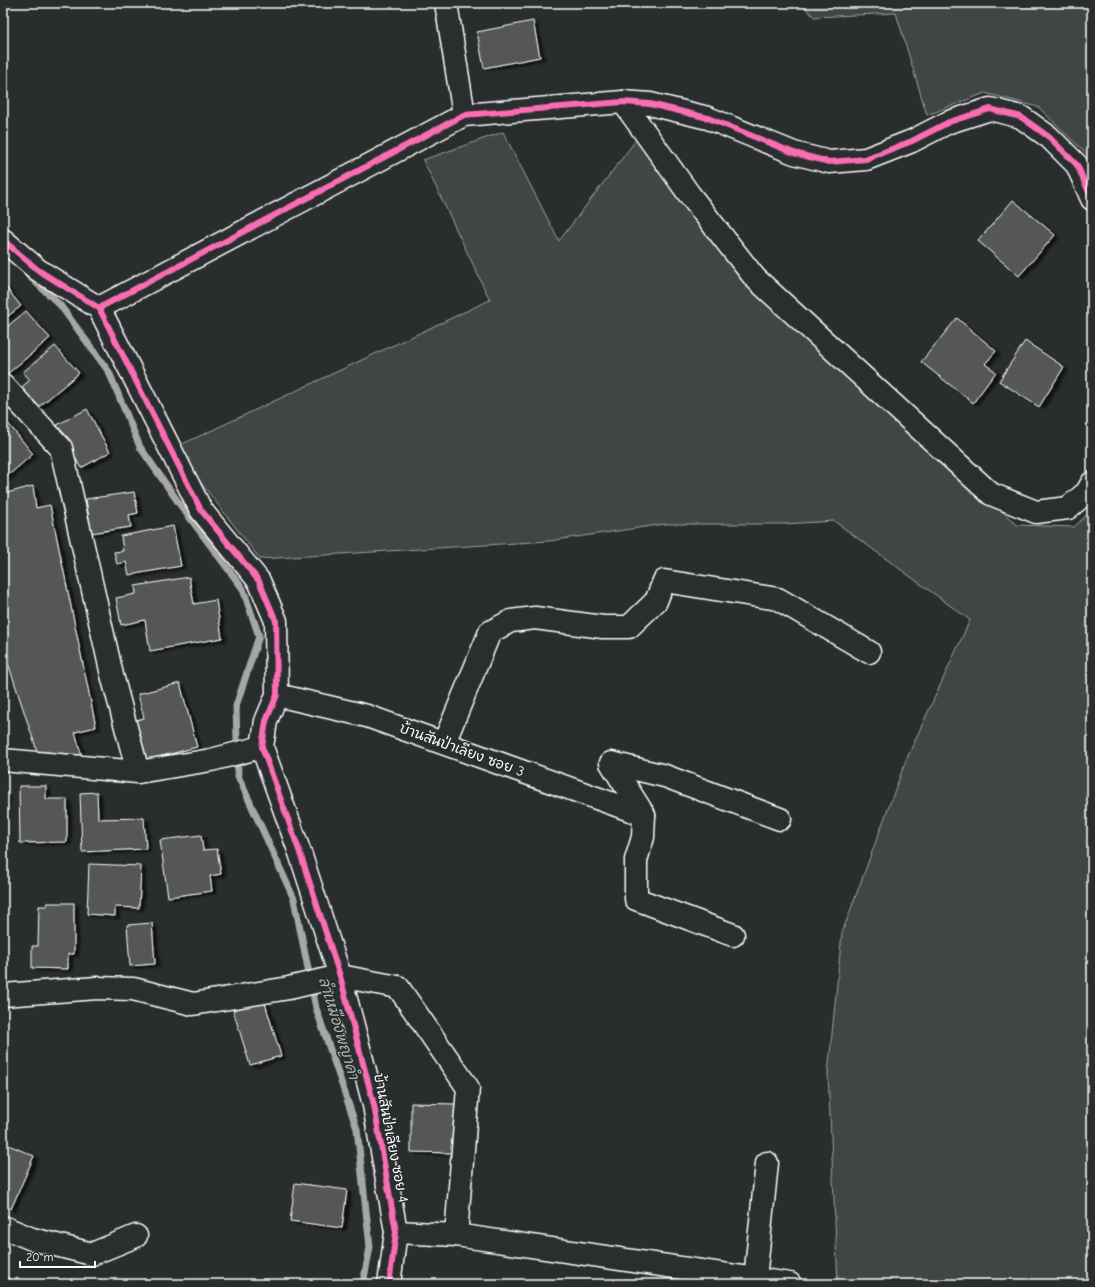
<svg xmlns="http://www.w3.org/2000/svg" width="1095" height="1287" viewBox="0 0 1095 1287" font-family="'Comic Neue','Playpen Sans Thai',sans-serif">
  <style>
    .green { fill: #414445; stroke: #a0a2a2 }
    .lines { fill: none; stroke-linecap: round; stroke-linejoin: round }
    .stream { stroke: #a6a7a7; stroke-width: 7 }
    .building { fill: #555758; stroke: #fff; filter: url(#shadow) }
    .street-casing { stroke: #fff; stroke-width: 25 }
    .street { stroke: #2a2d2e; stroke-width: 22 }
    .cycleway-casing { stroke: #2a2d2e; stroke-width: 8 }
    .cycleway { stroke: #f96db3; stroke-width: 6 }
    .labels { text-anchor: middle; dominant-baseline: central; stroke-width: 3; stroke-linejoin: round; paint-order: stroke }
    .street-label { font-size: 14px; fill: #fff; stroke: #2a2d2e }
    .water-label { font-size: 15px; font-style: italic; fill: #b4b6b6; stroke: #2a2d2e }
  </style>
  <defs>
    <filter id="shadow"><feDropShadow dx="4.5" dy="2.5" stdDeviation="1" flood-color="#0009"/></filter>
  </defs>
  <rect width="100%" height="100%" fill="#2a2d2e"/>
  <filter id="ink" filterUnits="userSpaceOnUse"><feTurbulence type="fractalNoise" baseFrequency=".025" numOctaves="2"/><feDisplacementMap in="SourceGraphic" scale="8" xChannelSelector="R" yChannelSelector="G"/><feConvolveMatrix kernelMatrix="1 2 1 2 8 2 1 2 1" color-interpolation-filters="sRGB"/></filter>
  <g filter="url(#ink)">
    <g class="green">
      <path d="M801,3H1092V159L1038,107L985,93L927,115L896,13L814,17Z"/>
      <path d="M503,132L559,241L636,140L749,285L1017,525L1074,527L1092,510V1284H838L828,1074L842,933L906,760L970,620L834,521L783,524H665L549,541L260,559L174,448L490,300L423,160Z"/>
    </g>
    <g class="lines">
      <path class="stream" d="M28,275L60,305L109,372L140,447L181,506L243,589L259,636L236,706L238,776L294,899L316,1008L357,1129L370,1247L363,1284"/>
    </g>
    <g class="building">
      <path d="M533,21L540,57L484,68L477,32Z"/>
      <path d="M1013,200L1055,235L1019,276L978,241Z"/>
      <path d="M4,285L21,306L3,320V286Z"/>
      <path d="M26,311L50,338L5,376L3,373V330Z"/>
      <path d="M957,318L996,351L985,364L996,372L973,403L921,362Z"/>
      <path d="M1025,341L1064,367L1039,407L999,381Z"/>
      <path d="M55,346L79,373L34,411L17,391L30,380L23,372Z"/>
      <path d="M87,409L110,452L81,468L57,425Z"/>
      <path d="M3,417L33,454L3,480Z"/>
      <path d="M33,486L36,508L50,505L96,727L75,732L83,760L39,757L3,648V494Z"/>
      <path d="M134,492L138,513L129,515L131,527L91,533L86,499Z"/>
      <path d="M173,526L181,566L129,575L126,562L117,564L114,552L123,551L121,536Z"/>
      <path d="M189,577L194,604L216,600L222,638L150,651L145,620L121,625L116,598L136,594L135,586Z"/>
      <path d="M180,683L197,747L139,762L128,722L144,718L138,694Z"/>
      <path d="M19,786H46V799H67V842L20,843Z"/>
      <path d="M97,792L98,819L144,818L146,849L82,852L80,793Z"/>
      <path d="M3,794H6L3,822Z"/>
      <path d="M201,835L203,850L217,849L221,874L210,876L212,891L168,897L160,840Z"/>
      <path d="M89,864L141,866L139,908L115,907V916L87,914Z"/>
      <path d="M47,903H74V954H68V969L32,968V946H38L39,906H47Z"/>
      <path d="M152,923L155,964L130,966L127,925Z"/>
      <path d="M264,1000L281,1056L250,1065L233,1010Z"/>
      <path d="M411,1103L455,1104L454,1153L411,1152Z"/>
      <path d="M4,1143L34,1156L11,1209L3,1206Z"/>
      <path d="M295,1183L347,1190L342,1228L290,1221Z"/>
      <path d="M4,1276L20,1284H3Z"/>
    </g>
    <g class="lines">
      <g class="street-casing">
        <g id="street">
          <path d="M446,3L464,115"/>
          <path d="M623,102L689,194L755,278L991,494L1036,512L1068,508L1087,492L1092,483"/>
          <path d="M3,240L38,270L99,308L201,510L259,581L276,621L277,695L266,721L262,747L300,853L340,976L374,1105L396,1232L389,1284"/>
          <path d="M99,308L464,115L623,102L650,104L708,118L794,153L829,162L866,159L912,141L949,122L990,109L1021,117L1049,137L1077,165L1092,199"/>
          <path d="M3,385L61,448L112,675L138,772"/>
          <path d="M277,695L367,716L644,815"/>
          <path d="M444,743L490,632L511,621L535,618L603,627H629L656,601L664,581L778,599L869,652"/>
          <path d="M3,760L138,772L211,760L262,747"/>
          <path d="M733,935L636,899V860L643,837L644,815L611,763L665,776L780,819"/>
          <path d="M3,995L97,988L133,989L193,1004L289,988L340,976L398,987L468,1088L456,1235"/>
          <path d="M3,1227L32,1239L92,1254L136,1236"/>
          <path d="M396,1232L456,1235L790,1284"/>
          <path d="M755,1279L767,1163"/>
        </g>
      </g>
      <use href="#street" class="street"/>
      <g class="cycleway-casing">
        <g id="cycleway">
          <path d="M3,240L38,270L99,308L201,510L259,581L276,621L277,695L266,721L262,747L300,853L340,976L374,1105L396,1232L389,1284"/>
          <path d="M99,308L464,115L623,102L650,104L708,118L794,153L829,162L866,159L912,141L949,122L990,109L1021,117L1049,137L1077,165L1092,199"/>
        </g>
      </g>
      <use href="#cycleway" class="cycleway"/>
    </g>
  </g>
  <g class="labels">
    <g class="street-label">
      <text transform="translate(462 750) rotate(20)">บ้านสันป่าเลียง ซอย 3</text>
      <text transform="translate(391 1138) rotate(79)">บ้านสันป่าเลียง ซอย 4</text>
    </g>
    <g class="water-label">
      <text transform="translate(339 1028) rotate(73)">ลำเหมืองพญาคำ</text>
    </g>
  </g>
  <rect width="1095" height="1287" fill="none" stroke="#2a2d2e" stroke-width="16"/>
  <rect x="8" y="8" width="1079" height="1271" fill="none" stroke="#fff" stroke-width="1.5" filter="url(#ink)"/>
  <path d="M20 1261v6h75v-6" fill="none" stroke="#ffffff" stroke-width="2"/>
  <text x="26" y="1261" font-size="12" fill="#ffffff" stroke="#2a2d2e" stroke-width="3" paint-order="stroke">20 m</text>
</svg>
